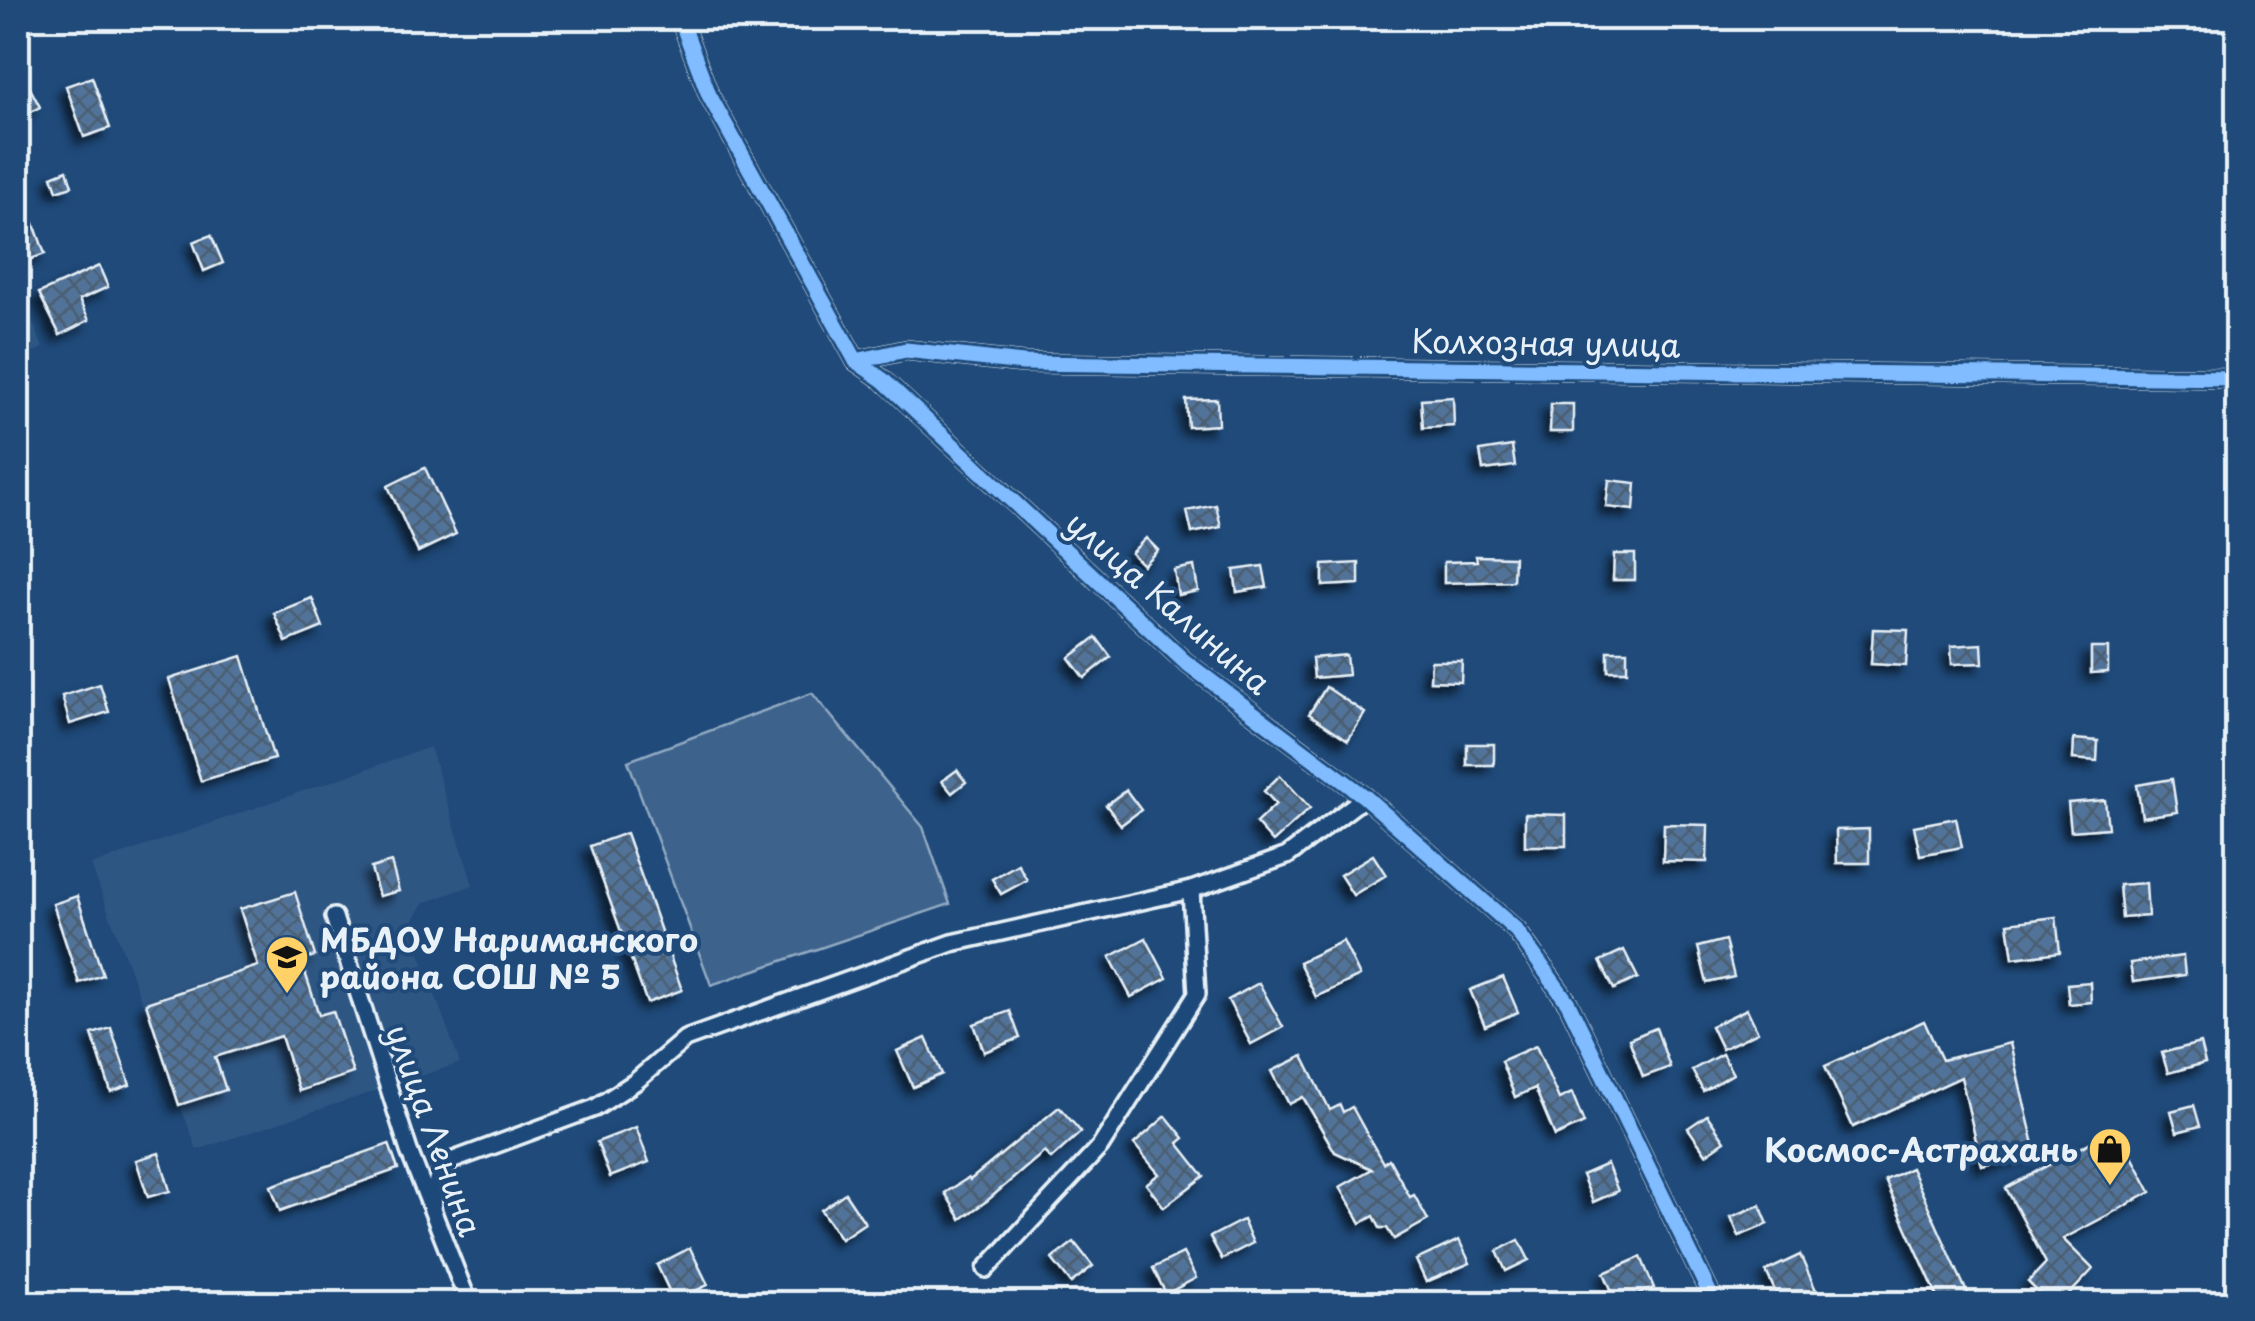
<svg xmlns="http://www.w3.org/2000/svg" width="2255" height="1321" viewBox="0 0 2255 1321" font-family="'Playpen Sans',sans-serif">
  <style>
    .built { fill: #2e5683 }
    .pitch { fill: #3c628c; stroke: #92aac2; stroke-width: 2.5 }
    .building { fill: url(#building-cross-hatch); stroke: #e8f1f8; stroke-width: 2.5; filter: url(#shadow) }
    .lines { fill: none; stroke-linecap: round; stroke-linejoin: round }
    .street-casing { stroke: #e8f1f8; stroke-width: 22 }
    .street { stroke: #1f4a7a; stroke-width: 15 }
    .cycleway-casing { stroke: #1f4a7a; stroke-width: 21 }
    .cycleway { stroke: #80bcff; stroke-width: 15 }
    .labels { text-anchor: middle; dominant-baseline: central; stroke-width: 8; stroke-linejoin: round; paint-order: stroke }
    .street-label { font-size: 32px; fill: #e8f1f8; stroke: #1f4a7a }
    .poi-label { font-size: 32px; font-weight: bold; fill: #e8f1f8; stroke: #1f4a7a; text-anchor: start }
  </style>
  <defs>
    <pattern id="building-cross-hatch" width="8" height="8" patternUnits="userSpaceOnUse" patternTransform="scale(2.5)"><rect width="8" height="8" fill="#517399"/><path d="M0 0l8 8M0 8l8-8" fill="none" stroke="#4c5e72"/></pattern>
    <filter id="shadow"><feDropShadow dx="-7" dy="7" stdDeviation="5" flood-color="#0009"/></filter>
  </defs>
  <rect width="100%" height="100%" fill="#1f4a7a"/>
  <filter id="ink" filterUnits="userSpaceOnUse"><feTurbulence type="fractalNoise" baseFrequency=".01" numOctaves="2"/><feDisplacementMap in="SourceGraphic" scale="20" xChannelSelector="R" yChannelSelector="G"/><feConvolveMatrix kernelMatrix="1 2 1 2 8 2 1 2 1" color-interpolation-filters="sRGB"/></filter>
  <g filter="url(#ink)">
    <g class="built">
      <path d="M18,286L43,348L18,359Z"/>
      <path d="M430,747L473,885L424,903L410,926L460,1063L197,1150L91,865Z"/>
    </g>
    <path class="pitch" d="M812,693L923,827L950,904L711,985L628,761Z"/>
    <g class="building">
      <path d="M92,77L110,128L84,137L66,86Z"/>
      <path d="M30,88L40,107L23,116L18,105V94Z"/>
      <path d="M67,170L72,186L57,191L52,176Z"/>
      <path d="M32,218L45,254L23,262L18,247V224Z"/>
      <path d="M211,235L223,263L204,271L193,242Z"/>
      <path d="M99,266L108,287L79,300L89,320L60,335L39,293Z"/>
      <path d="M1453,397L1454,426L1423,428L1421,399Z"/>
      <path d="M1217,399L1218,425L1188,427L1186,400Z"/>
      <path d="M1551,404H1573V432H1550Z"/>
      <path d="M1512,446L1515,466L1483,470L1480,451Z"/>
      <path d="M425,468L456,534L418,552L388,486Z"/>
      <path d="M1609,480L1636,483L1634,510L1606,507Z"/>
      <path d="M1216,505L1221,527L1192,533L1187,511Z"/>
      <path d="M1146,538L1158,550L1143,565L1131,553Z"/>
      <path d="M1614,554H1635V580H1613Z"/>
      <path d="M1476,556L1514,557L1513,581L1444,583V562L1477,561Z"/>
      <path d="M1359,563V584L1323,586V565Z"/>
      <path d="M1194,566L1198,591L1178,595L1174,570Z"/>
      <path d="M1263,566L1267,587L1237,592L1234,570Z"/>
      <path d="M312,598L323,627L286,642L274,613Z"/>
      <path d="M1873,629L1908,630L1906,666L1871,664Z"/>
      <path d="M1096,637L1111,657L1084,678L1069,658Z"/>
      <path d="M1982,644L1983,663L1952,664L1951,646Z"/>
      <path d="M2091,648H2108V672L2091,673Z"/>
      <rect x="1608" y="651" width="19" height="20"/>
      <path d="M1346,655L1348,675L1314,678L1312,658Z"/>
      <path d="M242,656L274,759L201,781L169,679Z"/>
      <path d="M1431,661H1462L1461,682L1430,681Z"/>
      <path d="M100,684L109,712L70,724L62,696Z"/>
      <path d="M1326,687L1365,713L1348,740L1309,714Z"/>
      <path d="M2074,739L2098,741L2097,761L2073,759Z"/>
      <rect x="1467" y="744" width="27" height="21"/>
      <path d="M957,770L966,782L952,793L942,781Z"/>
      <path d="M1280,775L1310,808L1273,842L1256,823L1276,804L1264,791Z"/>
      <path d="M2172,779L2177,812L2142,817L2137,785Z"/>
      <path d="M1126,790L1141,810L1121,825L1106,805Z"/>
      <path d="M2105,800L2108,828L2071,831L2068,803Z"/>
      <path d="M1525,814L1566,815V846H1525Z"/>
      <path d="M1956,818L1962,847L1920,855L1914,826Z"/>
      <path d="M1664,824L1708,825L1707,862L1663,861Z"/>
      <path d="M1869,829V863H1837L1836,830Z"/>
      <path d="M626,833L682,990L647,1003L590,846Z"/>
      <path d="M1373,855L1386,875L1353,895L1340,875Z"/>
      <path d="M391,862L399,891L379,896L371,868Z"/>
      <path d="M1018,864L1027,880L1001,894L992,879Z"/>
      <path d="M2146,883L2148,916L2122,918L2119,885Z"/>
      <path d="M295,892L315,956L301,960L319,1015L333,1011L353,1073L299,1091L281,1036L215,1057L226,1090L179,1105L146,1003L258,966L240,909Z"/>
      <path d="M77,896L103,975L79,983L53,904Z"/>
      <path d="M2056,917L2060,952L2013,958L2008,923Z"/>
      <path d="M1146,938L1167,978L1131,997L1110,957Z"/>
      <path d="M1725,940L1734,977L1707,983L1698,947Z"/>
      <path d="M1343,941L1360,976L1316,997L1299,962Z"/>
      <path d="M1624,950L1638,978L1614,989L1600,961Z"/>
      <path d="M2183,956L2185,975L2133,982L2130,963Z"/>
      <path d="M1503,977L1518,1012L1485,1026L1470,990Z"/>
      <path d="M2090,982L2091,1002L2069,1004L2067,984Z"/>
      <path d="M1259,983L1283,1027L1251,1044L1228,1000Z"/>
      <path d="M1747,1009L1758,1032L1722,1049L1711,1026Z"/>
      <path d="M1010,1011L1020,1038L984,1052L974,1024Z"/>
      <path d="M1924,1021L1942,1060L2010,1043L2036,1153L1982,1166L1961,1077L1853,1127L1825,1066Z"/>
      <path d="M111,1028L130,1085L111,1092L92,1034Z"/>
      <path d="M1656,1028L1670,1067L1643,1077L1629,1039Z"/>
      <path d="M926,1038L942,1074L913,1087L897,1051Z"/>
      <path d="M2200,1043L2205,1063L2168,1073L2162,1053Z"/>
      <path d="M1536,1046L1559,1099L1572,1093L1584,1123L1555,1136L1535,1088L1515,1097L1501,1061Z"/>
      <path d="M1722,1054L1733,1074L1703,1091L1692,1070Z"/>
      <path d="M1303,1056L1330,1110L1340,1105L1343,1112L1352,1107L1383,1163L1389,1159L1410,1197L1414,1195L1428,1220L1394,1239L1387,1228H1380L1374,1216L1361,1223L1340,1187L1372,1169L1335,1152L1303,1097L1289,1104L1272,1071Z"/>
      <path d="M2194,1105L2200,1126L2177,1132L2171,1111Z"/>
      <path d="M1059,1107L1081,1132L1051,1159L1044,1152L988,1200L961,1219L945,1193L968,1178L970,1180Z"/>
      <path d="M1707,1115L1725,1141L1706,1154L1688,1128Z"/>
      <path d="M1166,1116L1184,1138L1178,1143L1204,1176L1164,1207L1146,1184L1159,1174L1134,1144Z"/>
      <path d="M636,1127L649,1162L610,1177L597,1142Z"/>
      <path d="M2117,1128L2151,1192L2063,1239L2093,1269L2060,1304H2050L2028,1282L2046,1263L2006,1188Z"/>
      <path d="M389,1144L398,1169L280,1211L271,1186Z"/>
      <path d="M159,1153L170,1191L148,1197L136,1160Z"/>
      <path d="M1607,1164L1618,1191L1593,1202L1582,1175Z"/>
      <path d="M1911,1168L1969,1297L1954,1304H1941L1885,1180Z"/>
      <path d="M845,1193L865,1223L841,1239L821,1210Z"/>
      <path d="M1760,1205L1768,1224L1739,1236L1731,1217Z"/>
      <path d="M1243,1220L1253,1243L1222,1259L1210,1237Z"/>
      <path d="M1459,1240L1470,1263L1426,1282L1416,1260Z"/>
      <path d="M1519,1240L1529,1260L1506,1271L1497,1251Z"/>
      <path d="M1074,1242L1093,1266L1071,1283L1052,1259Z"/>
      <path d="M690,1248L708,1285L674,1301L657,1265Z"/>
      <path d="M1183,1253L1196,1278L1166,1294L1153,1268Z"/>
      <path d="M1800,1255L1816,1290L1781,1304L1766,1271Z"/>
      <path d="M1641,1257L1654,1288L1617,1303L1604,1273Z"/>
    </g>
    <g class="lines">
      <g class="street-casing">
        <g id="street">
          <path d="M680,18L709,95L856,361L883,380L1184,661L1365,797L1516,930L1568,1003L1715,1304"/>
          <path d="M856,361L906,350L1023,363L2238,378"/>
          <path d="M334,917L409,1151L469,1304"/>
          <path d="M432,1208L437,1180L451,1161L595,1108L635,1082L685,1039L952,943L1191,890L1287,856L1365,797"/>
          <path d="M986,1269L1100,1147L1197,994L1191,890"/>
        </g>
      </g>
      <use href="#street" class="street"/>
      <g class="cycleway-casing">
        <g id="cycleway">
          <path d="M680,18L709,95L856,361L883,380L1184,661L1365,797L1516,930L1568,1003L1715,1304"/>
          <path d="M856,361L906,350L1023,363L2238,378"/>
        </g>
      </g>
      <use href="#cycleway" class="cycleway"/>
    </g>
  </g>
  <defs>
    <g id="school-pin" transform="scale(2.25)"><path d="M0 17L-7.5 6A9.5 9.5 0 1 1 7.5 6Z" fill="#ffd166" stroke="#1f4a7a"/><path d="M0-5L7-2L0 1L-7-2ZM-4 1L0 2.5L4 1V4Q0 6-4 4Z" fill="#111"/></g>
    <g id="shop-pin" transform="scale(2.25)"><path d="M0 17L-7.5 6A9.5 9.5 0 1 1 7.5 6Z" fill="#ffd166" stroke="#1f4a7a"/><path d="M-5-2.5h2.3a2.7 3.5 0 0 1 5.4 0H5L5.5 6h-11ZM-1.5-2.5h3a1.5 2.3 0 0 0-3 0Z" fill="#111"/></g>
  </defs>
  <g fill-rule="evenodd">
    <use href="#school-pin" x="287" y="957"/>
    <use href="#shop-pin" x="2110" y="1149"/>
  </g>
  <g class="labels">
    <g class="street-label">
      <text transform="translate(1546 342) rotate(1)">Колхозная улица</text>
      <text transform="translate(1169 602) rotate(41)">улица Калинина</text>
      <text transform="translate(435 1130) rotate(70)">улица Ленина</text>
    </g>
    <g class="poi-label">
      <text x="320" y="939">МБДОУ Нариманского<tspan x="320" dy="37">района СОШ № 5</tspan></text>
      <text x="2078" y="1149" text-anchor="end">Космос-Астрахань</text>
    </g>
  </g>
  <rect width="2255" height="1321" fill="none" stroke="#1f4a7a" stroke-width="60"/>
  <rect x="30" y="30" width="2195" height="1261" fill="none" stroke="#e8f1f8" stroke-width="4" filter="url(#ink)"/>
</svg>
